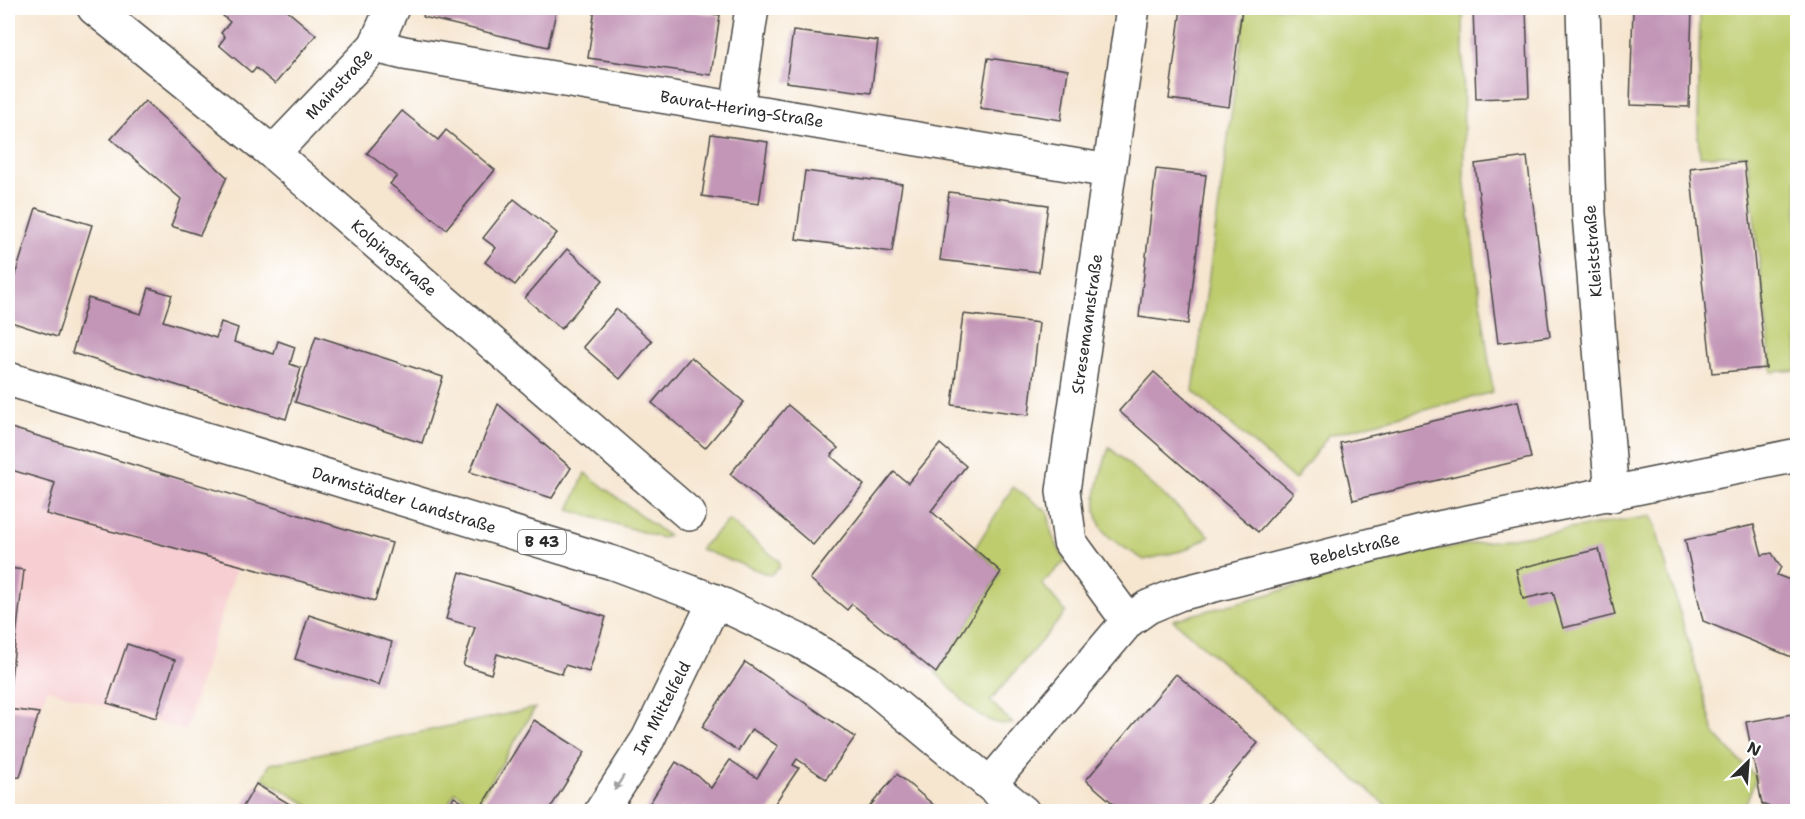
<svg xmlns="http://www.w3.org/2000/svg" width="1805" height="819" viewBox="0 0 1805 819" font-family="'Shantell Sans',sans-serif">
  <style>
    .built { fill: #f7cfd2 }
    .green { fill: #becc6e; stroke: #747c4c; stroke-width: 1.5 }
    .building { fill: #c396b7 }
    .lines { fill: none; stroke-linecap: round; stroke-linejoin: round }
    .street-casing { stroke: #494744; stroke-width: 36 }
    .primary-casing { stroke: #494744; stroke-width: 36 }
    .street { stroke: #fff; stroke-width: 33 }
    .primary { stroke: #fff; stroke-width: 33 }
    .oneway { fill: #a0a0a0 }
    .labels { text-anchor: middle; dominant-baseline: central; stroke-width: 4.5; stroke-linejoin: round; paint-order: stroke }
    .shield { fill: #fff; stroke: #6b6b6b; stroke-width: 1.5 }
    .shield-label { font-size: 15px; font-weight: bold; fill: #2b2b2b }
    .street-label { font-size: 16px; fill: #2b2b2b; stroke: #fff }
  </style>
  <rect width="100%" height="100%" fill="#fff"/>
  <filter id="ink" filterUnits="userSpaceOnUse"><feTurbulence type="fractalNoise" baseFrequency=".0167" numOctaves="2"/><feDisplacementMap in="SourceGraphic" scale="12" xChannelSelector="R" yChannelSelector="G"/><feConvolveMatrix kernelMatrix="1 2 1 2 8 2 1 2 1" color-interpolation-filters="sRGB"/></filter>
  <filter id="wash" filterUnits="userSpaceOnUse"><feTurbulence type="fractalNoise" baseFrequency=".008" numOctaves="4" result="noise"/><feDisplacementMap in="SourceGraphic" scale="24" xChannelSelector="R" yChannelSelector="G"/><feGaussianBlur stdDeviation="1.35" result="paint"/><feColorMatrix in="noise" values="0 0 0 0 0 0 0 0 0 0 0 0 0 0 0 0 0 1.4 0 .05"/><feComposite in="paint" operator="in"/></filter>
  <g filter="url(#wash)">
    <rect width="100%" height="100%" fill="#f6e6d0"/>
    <path class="built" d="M8,427L61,443L46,514L238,563L185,731L47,689L20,777L8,778Z"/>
    <g class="green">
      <path d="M1246,8H1463L1464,177L1493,392L1329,435L1295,480L1193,391Z"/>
      <path d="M1700,8H1797V370L1772,372L1747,155L1700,156L1698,135Z"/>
      <path d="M1109,447L1210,536L1185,550L1144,560C1133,552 1118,545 1108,536C1084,511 1101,475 1109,447Z"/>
      <path d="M585,473L668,536L662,538L569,510Z"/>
      <path d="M1013,487L1048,512L1052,535L1065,561L1042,584L1066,612L990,701L1013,724C981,729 958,693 936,673L1001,572L975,548Z"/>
      <path d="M1652,516L1715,735L1756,777L1743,811H1392L1173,620L1428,551Z"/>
      <path d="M729,520L779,561V568L770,575L700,549Z"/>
      <path d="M535,708L477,805L455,792L444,811H319L262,778L270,764Z"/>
    </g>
    <g id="blocks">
      <g class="building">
        <path d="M231,8H284L316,35L275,84L256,68L252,73L219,45L225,37L221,33L230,22L223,16Z"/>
        <path d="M425,8H557L548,47L423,17Z"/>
        <path d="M595,8H672L720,15L711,75L588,58Z"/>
        <path d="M1181,8H1242L1229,107L1169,99Z"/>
        <path d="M1473,8H1526L1529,97L1476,99Z"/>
        <path d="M1633,8H1692L1689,107L1630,105Z"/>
        <path d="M793,31L878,41L871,93L786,82Z"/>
        <path d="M988,58L1068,70L1061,120L980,108Z"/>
        <path d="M145,101L227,177L200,235L171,226L181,199L111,139Z"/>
        <path d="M402,111L438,140L446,130L495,170L446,229L390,184L397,176L367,153Z"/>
        <path d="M711,134L768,142L759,204L702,196Z"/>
        <path d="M1527,157L1550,336L1498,343L1475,164Z"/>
        <path d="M1744,162L1766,368L1712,373L1690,168Z"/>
        <path d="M1156,169L1206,175L1188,324L1139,317Z"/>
        <path d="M805,171L902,184L892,252L796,239Z"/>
        <path d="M949,192L1048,205L1039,272L940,260Z"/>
        <path d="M514,199L557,233L515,285L485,262L496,248L483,238Z"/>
        <path d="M36,208L92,225L57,337L8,321V298Z"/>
        <path d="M567,249L603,280L561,329L525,298Z"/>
        <path d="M149,288L172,295L163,321L216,338L221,322L238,328L234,342L274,354L278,341L295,347L290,364L301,368L286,419L72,353L88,298L141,314Z"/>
        <path d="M616,309L652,341L620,379L583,347Z"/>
        <path d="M963,314L1039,323L1029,415L952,405Z"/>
        <path d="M316,336L443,377L422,443L295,402Z"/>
        <path d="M691,357L744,402L705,448L652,403Z"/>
        <path d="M1154,372L1293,493L1258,532L1119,411Z"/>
        <path d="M1518,401L1531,458L1353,500L1340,443Z"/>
        <path d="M498,404L571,468L552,498L470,472Z"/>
        <path d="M788,405L838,448L831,456L864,485L813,545L730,474Z"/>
        <path d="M8,427L392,543L375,601L46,514L55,483L8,469Z"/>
        <path d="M940,444L966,466L931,511L1001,572L936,673L852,604L847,610L810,579L894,472L908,483Z"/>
        <path d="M1754,525L1762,555L1772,553L1781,567L1777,575L1798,583V647L1794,658L1703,621L1685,540Z"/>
        <path d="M1599,549L1615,615L1563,628L1553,592L1523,599L1516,569Z"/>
        <path d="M8,568L24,570L9,695H8Z"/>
        <path d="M460,572L606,617L589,672L565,665L562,674L497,654L491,674L463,665L475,627L446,619Z"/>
        <path d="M309,615L392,642L379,685L295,659Z"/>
        <path d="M127,644L175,660L156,718L107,703Z"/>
        <path d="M745,662L855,737L826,779L797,759L793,765L799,768L769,812H691L683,807L680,812H644L676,762L698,776L711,788L730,760L757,778L778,746L752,729L738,751L702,727Z"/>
        <path d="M1176,674L1258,743L1200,812H1123L1086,780Z"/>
        <path d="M8,709L39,713L20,777L8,778Z"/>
        <path d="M1798,713V812H1782L1762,804L1746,722Z"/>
        <path d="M534,720L585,752L548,812H478Z"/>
        <path d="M897,774L942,812H865Z"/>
        <path d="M256,784L303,812H240Z"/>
        <path d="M454,797L478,812H445Z"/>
      </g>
    </g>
  </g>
  <g filter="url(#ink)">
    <use href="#blocks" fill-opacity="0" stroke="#494744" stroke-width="1.5"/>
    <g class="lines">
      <g class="street-casing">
        <g id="street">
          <path d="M94,8L273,153L689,514"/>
          <path d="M1583,8L1589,214L1612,495"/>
          <path d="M375,46L404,53L1109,171"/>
          <path d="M737,108L752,8"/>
          <path d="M273,153L375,46L392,8"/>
          <path d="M1128,621L1070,542L1063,491L1133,8"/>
          <path d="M990,784L1128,621L1148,607L1179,594L1434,529L1798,455"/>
          <path d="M601,812L648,739L715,601"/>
        </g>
      </g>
      <g class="primary-casing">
        <path id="primary" d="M8,379L613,563L715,601L800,641L866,681L1023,812"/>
      </g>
      <use href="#street" class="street"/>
      <use href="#primary" class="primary"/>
    </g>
    <defs><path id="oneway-solid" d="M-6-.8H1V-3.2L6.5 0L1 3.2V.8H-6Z" transform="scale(1.5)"/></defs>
    <use class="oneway" href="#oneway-solid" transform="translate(619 783) rotate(123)"/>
  </g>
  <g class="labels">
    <rect class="shield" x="518" y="530" width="48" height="24" rx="4.5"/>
    <g class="shield-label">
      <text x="542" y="542">B 43</text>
    </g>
    <g class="street-label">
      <text transform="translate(339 84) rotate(-47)">Mainstraße</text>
      <text transform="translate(742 109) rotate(9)">Baurat-Hering-Straße</text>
      <text transform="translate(1593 251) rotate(-94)">Kleiststraße</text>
      <text transform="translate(394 258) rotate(41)">Kolpingstraße</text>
      <text transform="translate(1087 324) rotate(-82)">Stresemannstraße</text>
      <text transform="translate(404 500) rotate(17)">Darmstädter Landstraße</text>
      <text transform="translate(1355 549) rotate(-14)">Bebelstraße</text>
      <text transform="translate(662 708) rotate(-62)">Im Mittelfeld</text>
    </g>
  </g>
  <rect width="1805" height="819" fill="none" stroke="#fff" stroke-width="30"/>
  <g transform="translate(1748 762) rotate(25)" stroke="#ffffff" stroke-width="4.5" paint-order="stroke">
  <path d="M0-4.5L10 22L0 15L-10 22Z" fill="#2b2b2b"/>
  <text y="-9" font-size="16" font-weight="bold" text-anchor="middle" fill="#2b2b2b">N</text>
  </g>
</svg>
